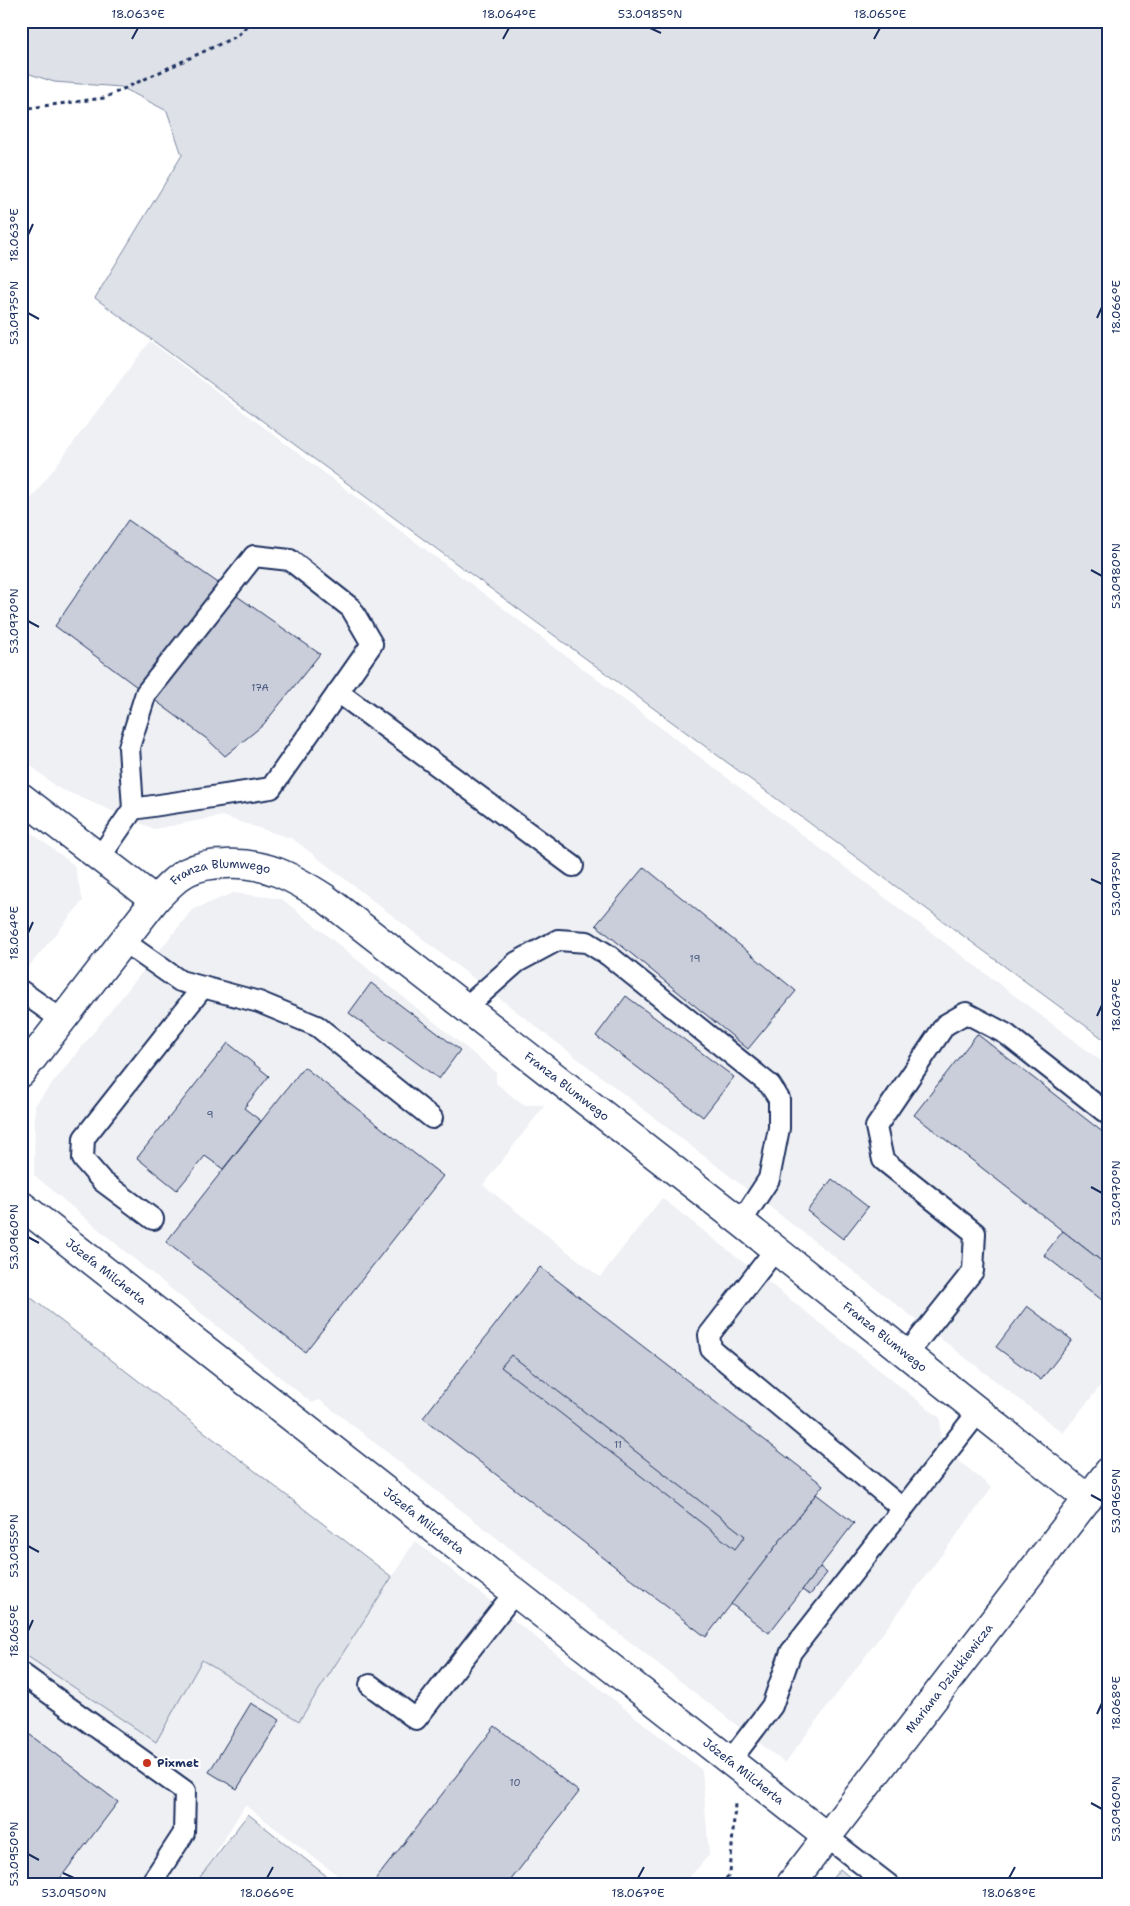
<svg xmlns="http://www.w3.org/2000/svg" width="1130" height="1906" viewBox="0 0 1130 1906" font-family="'Shantell Sans',sans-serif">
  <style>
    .built { fill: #eff0f4 }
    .green { fill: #dee1e7; stroke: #7c88a2 }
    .building { fill: #caceda; stroke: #1b2f5e }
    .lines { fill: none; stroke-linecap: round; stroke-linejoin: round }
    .service-casing { stroke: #1b2f5e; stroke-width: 24 }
    .minor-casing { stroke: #1b2f5e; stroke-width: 31 }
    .tertiary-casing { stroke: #1b2f5e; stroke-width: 31 }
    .path { stroke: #1b2f5e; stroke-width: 3; stroke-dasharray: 4 4; stroke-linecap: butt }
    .service { stroke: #fff; stroke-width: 20 }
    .minor { stroke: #fff; stroke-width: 28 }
    .tertiary { stroke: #fff; stroke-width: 28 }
    .ticks { fill: none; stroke: #1b2f5e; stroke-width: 2 }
    .poi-dot { fill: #c8321e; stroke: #fff; stroke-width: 2 }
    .labels { text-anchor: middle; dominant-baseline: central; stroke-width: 4.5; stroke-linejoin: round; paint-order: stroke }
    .number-label { font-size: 10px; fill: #47577d }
    .street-label { font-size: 12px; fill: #1b2f5e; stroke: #fff }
    .poi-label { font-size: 12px; font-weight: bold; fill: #1b2f5e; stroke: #fff; text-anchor: start }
    .neatline { fill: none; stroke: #1b2f5e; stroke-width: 2 }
    .ticks-label { font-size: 12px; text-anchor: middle; fill: #1b2f5e }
  </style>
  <rect width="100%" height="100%" fill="#fff"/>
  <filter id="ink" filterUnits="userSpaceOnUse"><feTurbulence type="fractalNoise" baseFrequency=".02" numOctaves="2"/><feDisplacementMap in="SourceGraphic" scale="10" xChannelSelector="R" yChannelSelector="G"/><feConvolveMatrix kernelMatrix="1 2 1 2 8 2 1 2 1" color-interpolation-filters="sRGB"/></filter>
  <g filter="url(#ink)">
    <g class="built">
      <path d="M150,341L1109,1067V1375L1063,1433L293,839L222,816L154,829L56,787L21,757V512Z"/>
      <path d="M21,825L74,865L83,901L21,976Z"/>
      <path d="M233,893L282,899L496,1072V1083L523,1105H545L483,1185L600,1277L662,1198L940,1418L941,1446L992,1488L785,1763L320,1400L312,1403L128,1254L34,1175L35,1105L192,910Z"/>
      <path d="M415,1541L702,1770L709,1855L683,1885H581L578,1882L576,1885H350L245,1805L196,1885H21V1568L202,1660L299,1721Z"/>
    </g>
    <g class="green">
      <path d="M21,21H1109V1043L95,298L182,155L167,111L121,87L54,82L21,71Z"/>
      <path d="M21,1290L392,1577L299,1721L202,1660L156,1742L21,1652Z"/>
      <path d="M248,1814L338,1885H194Z"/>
      <path d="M840,1869L859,1885H827Z"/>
    </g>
    <g class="building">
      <path d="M128,520L320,654L263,725L225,756L207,739L55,626Z"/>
      <path d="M644,867L796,991L748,1049L596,925Z"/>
      <path d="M371,983L460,1050L439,1079L349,1013Z"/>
      <path d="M626,996L734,1077L703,1117L596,1036Z"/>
      <path d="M977,1034L1109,1137V1267L914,1115Z"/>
      <path d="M228,1043L269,1076L244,1108L261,1121L223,1169L205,1156L177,1190L137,1158Z"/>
      <path d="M304,1067L443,1176L305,1352L166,1242Z"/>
      <path d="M832,1179L868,1207L843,1239L807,1211Z"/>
      <path d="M1063,1231L1109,1267V1291L1102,1300L1044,1255Z"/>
      <path d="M540,1267L823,1485L706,1637L423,1418Z"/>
      <path d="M1027,1306L1072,1340L1041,1380L996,1347Z"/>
      <path d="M511,1355L745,1536L735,1549L501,1367Z"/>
      <path d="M816,1494L854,1523L769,1633L731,1604Z"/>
      <path d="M820,1567L827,1573L810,1595L802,1590Z"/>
      <path d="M251,1703L280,1720L237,1789L209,1772Z"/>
      <path d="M495,1726L579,1792L507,1885H374L373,1883Z"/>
      <path d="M21,1728L118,1802L55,1885H21Z"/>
    </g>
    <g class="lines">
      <g class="service-casing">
        <g id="service">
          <path d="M338,692L573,866"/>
          <path d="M100,857L133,809L271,788L372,644L351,608L290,560L254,556L146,693L129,747L133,809"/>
          <path d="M123,941L180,981L259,1002L317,1026L432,1118"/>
          <path d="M21,991L62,1020"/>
          <path d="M465,1008L517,962L558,940L587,942L608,955L770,1085L779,1099V1128L769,1179L741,1222"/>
          <path d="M153,1219L102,1181L83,1159L84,1138L203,987"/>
          <path d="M775,1250L709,1335L711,1349L903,1509"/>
          <path d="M907,1354L973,1271L975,1233L883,1160L876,1127L945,1025L966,1013L1006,1034L1109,1115"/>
          <path d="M21,1673L185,1791L184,1833L150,1885"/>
          <path d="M370,1685L416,1719L515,1592"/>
          <path d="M730,1761L772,1706L791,1652L979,1411"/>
          <path d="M827,1837L889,1885"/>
        </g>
      </g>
      <g class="minor-casing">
        <g id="minor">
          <path id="s1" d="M21,797L155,900C165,890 175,878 187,872C199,866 213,864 225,864C266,862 292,877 325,898L741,1222L1088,1499"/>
          <path d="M21,1073L155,900"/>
          <path id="s2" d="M21,1205L827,1837"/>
        </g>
      </g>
      <g class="tertiary-casing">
        <g id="tertiary">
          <path id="s3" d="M790,1885L1109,1471"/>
        </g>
      </g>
      <g class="path">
        <path d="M21,109L104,98L237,36L252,21"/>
        <path d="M721,1885L730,1874L735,1804"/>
      </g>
      <use href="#service" class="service"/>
      <use href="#minor" class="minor"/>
      <use href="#tertiary" class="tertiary"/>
    </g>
  </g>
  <path class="ticks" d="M650,28L661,33M132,39L138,28M503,39L509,28M874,39L880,28M28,235L33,224M28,313L39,319M1097,318L1102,307M1091,570L1102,576M28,621L39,627M1091,879L1102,884M28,933L33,922M1097,1016L1102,1005M1091,1187L1102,1193M28,1237L39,1243M1091,1495L1102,1501M28,1546L39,1552M28,1631L33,1620M1097,1714L1102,1703M1091,1803L1102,1809M28,1854L39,1860M63,1873L74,1878M267,1878L273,1867M638,1878L644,1867M1009,1878L1015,1867"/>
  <circle class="poi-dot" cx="147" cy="1763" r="5"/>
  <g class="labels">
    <g class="number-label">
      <text x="260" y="687">17A</text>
      <text x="695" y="958">19</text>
      <text x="210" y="1114">9</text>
      <text x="618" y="1444">11</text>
      <text x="515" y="1782">10</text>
    </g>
    <g class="street-label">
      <text stroke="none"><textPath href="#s1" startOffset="245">Franza Blumwego</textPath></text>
      <text stroke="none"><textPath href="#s1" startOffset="665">Franza Blumwego</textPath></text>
      <text stroke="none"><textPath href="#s2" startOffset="108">Józefa Milcherta</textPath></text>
      <text stroke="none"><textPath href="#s1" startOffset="1070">Franza Blumwego</textPath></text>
      <text stroke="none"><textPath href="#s2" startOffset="512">Józefa Milcherta</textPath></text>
      <text stroke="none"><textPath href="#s3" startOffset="261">Mariana Dziatkiewicza</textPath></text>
      <text stroke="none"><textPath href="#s2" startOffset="918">Józefa Milcherta</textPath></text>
    </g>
    <g class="poi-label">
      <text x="157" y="1763">Pixmet</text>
    </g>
  </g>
  <rect width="1130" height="1906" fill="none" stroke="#fff" stroke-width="55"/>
  <rect x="28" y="28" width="1074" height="1850" class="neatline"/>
  <g class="ticks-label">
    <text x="138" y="18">18.063°E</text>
    <text x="509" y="18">18.064°E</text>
    <text x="650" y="18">53.0985°N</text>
    <text x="880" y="18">18.065°E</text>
    <text transform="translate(14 235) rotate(-90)" y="4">18.063°E</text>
    <text transform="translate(1116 307) rotate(-90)" y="4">18.066°E</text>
    <text transform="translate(14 313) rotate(-90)" y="4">53.0975°N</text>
    <text transform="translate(1116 576) rotate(-90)" y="4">53.0980°N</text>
    <text transform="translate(14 621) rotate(-90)" y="4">53.0970°N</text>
    <text transform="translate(1116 884) rotate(-90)" y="4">53.0975°N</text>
    <text transform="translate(14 933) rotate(-90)" y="4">18.064°E</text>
    <text transform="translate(1116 1005) rotate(-90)" y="4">18.067°E</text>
    <text transform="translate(1116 1193) rotate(-90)" y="4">53.0970°N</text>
    <text transform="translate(14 1237) rotate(-90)" y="4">53.0960°N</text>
    <text transform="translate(1116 1501) rotate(-90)" y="4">53.0965°N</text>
    <text transform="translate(14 1546) rotate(-90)" y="4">53.0955°N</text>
    <text transform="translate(14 1631) rotate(-90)" y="4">18.065°E</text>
    <text transform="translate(1116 1703) rotate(-90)" y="4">18.068°E</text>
    <text transform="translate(1116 1809) rotate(-90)" y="4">53.0960°N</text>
    <text transform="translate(14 1854) rotate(-90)" y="4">53.0950°N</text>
    <text x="74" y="1897">53.0950°N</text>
    <text x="267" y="1897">18.066°E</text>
    <text x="638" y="1897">18.067°E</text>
    <text x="1009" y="1897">18.068°E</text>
  </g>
</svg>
